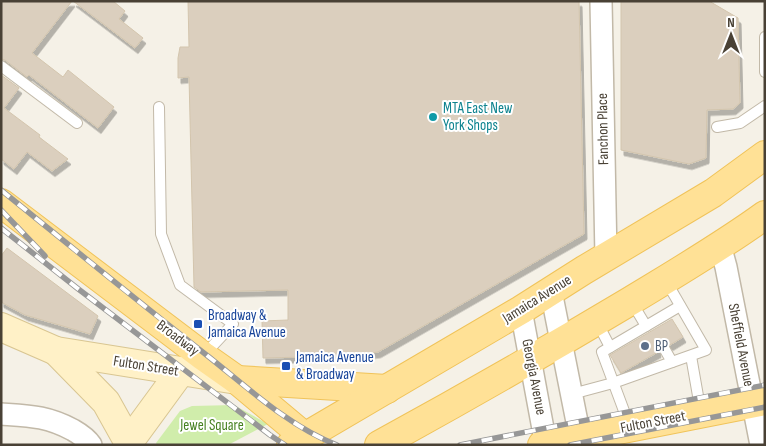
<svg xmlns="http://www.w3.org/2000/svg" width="766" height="446" viewBox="0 0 766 446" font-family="'Sofia Sans Condensed',sans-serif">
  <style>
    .green { fill: #d0edab }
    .building { fill: #dbcfbe; stroke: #d3c5ad; filter: url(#shadow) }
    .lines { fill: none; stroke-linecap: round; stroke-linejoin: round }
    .lane-casing { stroke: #c2b9a8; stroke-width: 12 }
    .street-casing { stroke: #c2b9a8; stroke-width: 24 }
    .secondary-casing { stroke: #d9c692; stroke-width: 30 }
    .primary-casing { stroke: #f0c359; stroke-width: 30 }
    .lane { stroke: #fff; stroke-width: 10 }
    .street { stroke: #fff; stroke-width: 21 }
    .secondary { stroke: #fff1c7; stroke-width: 28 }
    .primary { stroke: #ffe196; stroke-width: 28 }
    .rail-casing { stroke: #979797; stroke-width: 5.5 }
    .rail { stroke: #fff; stroke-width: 4; stroke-dasharray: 11; stroke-linecap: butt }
    .culture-dot { fill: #0f9aa8; stroke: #fff; stroke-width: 2 }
    .transit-dot { fill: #1a4fb4; stroke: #fff; stroke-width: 2 }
    .service-dot { fill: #5c6f8a; stroke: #fff; stroke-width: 2 }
    .labels { text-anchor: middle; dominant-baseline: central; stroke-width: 4; stroke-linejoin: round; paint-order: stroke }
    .culture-label { font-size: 15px; fill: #0d838f; stroke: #fff; text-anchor: start }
    .street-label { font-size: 15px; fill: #494135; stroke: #fff }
    .transit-label { font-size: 15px; fill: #164399; stroke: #fff; text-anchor: start }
    .service-label { font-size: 15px; fill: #4e5e75; stroke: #fff; text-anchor: start }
    .park-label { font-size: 15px; fill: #468121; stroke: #fff }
  </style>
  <defs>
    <filter id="shadow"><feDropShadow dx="3" dy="5.5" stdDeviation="0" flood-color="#0004"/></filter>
  </defs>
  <rect width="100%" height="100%" fill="#f5f1e7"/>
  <path class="green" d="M234,405L268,424L228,445H157L156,443L180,411L192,406Z"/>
  <g class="building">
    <path d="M1,1H72L32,53L63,77L68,70L114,107L98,128L29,75L27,77L5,60L1,59Z"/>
    <path d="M73,1H113L125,11L119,19L143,38L135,48Z"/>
    <path d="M188,1H579L584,234L378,352L350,356L263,358L262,321L288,320V290L201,292L194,287L189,77L178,78V58L180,47H189Z"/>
    <path d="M621,1H709L738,18L740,103L733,109L707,110L706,158L689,164L621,150Z"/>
    <path d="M1,75L19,88L4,108L40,135L39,137L68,159L52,171L27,152L14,169L1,159Z"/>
    <path d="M7,248L98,316L90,334L25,315L1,302V256Z"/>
    <path d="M672,319L683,337L670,345L665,341L660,342L657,347L658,352L621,373L610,355Z"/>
  </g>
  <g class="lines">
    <g class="lane-casing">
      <g id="lane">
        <path d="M765,37V72"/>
        <path d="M1,66L77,123"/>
        <path d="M159,107L161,234L180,285L233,324L203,356"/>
        <path d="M717,127L740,123L765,106"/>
        <path d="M631,301L646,326"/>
        <path d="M597,322L610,347"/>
        <path d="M664,348L672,362"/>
        <path d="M691,356L701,413"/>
        <path d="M572,394L613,383L706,350L666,281"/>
        <path d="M630,427L602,352L680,306"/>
      </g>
    </g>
    <g class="street-casing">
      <g id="street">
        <path d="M601,1L606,257"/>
        <path d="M720,245L726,267L761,445"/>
        <path d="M551,291L580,437"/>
        <path d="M521,310L546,445"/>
        <path d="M1,414C30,416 47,416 73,430C80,434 87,439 91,445"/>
      </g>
    </g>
    <g class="secondary-casing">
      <g id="secondary">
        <path d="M1,327L56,351L237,380"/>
        <path d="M56,351L106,402L130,445"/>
        <path d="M129,442L181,371"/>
      </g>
    </g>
    <g class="primary-casing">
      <g id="primary">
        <path d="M1,203L203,356L237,380L305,437"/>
        <path d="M237,380L387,389"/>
        <path d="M291,445L521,310L584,270L713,193L765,155"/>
        <path d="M379,445C463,399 545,352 627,303C673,275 721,247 765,215"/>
        <path d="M542,445L765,401"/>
      </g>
    </g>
    <use href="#lane" class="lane"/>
    <use href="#street" class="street"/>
    <use href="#secondary" class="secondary"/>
    <use href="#primary" class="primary"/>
    <g class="rail-casing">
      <g id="rail">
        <path d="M1,190C70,246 139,302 209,357C248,388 290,427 337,445"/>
        <path d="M1,210L45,256"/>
        <path d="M1,228L77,288L270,435L285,445"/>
        <path d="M460,445L765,385"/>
        <path d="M570,445L765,407"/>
      </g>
    </g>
    <use href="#rail" class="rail"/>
  </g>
  <circle class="culture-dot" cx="433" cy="117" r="5"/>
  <g class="transit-dot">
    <rect x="193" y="319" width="10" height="10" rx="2.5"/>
    <rect x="281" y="361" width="10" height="10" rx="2.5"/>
  </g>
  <circle class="service-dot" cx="645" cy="346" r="5"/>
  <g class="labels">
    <g class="culture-label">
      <text x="443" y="108">MTA East New<tspan x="443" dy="17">York Shops</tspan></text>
    </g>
    <g class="street-label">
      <text transform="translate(603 129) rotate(-91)">Fanchon Place</text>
      <text transform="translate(537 299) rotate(-32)">Jamaica Avenue</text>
      <text transform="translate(178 338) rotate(37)">Broadway</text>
      <text transform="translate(741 345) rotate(79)">Sheffield Avenue</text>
      <text transform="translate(146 366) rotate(9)">Fulton Street</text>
      <text transform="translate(534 377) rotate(79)">Georgia Avenue</text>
      <text transform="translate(653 422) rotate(-11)">Fulton Street</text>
    </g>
    <g class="transit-label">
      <text x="208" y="315">Broadway &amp;<tspan x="208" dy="17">Jamaica Avenue</tspan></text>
      <text x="296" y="357">Jamaica Avenue<tspan x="296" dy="17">&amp; Broadway</tspan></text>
    </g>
    <g class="service-label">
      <text x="655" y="346">BP</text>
    </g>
    <g class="park-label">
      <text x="212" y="425">Jewel Square</text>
    </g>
  </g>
  <rect width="766" height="446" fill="none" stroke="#494135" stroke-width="5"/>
  <g transform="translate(731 35)" stroke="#ffffff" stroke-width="4" paint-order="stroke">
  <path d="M0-4L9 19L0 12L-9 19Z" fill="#494135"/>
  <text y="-8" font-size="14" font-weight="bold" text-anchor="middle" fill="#494135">N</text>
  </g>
</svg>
